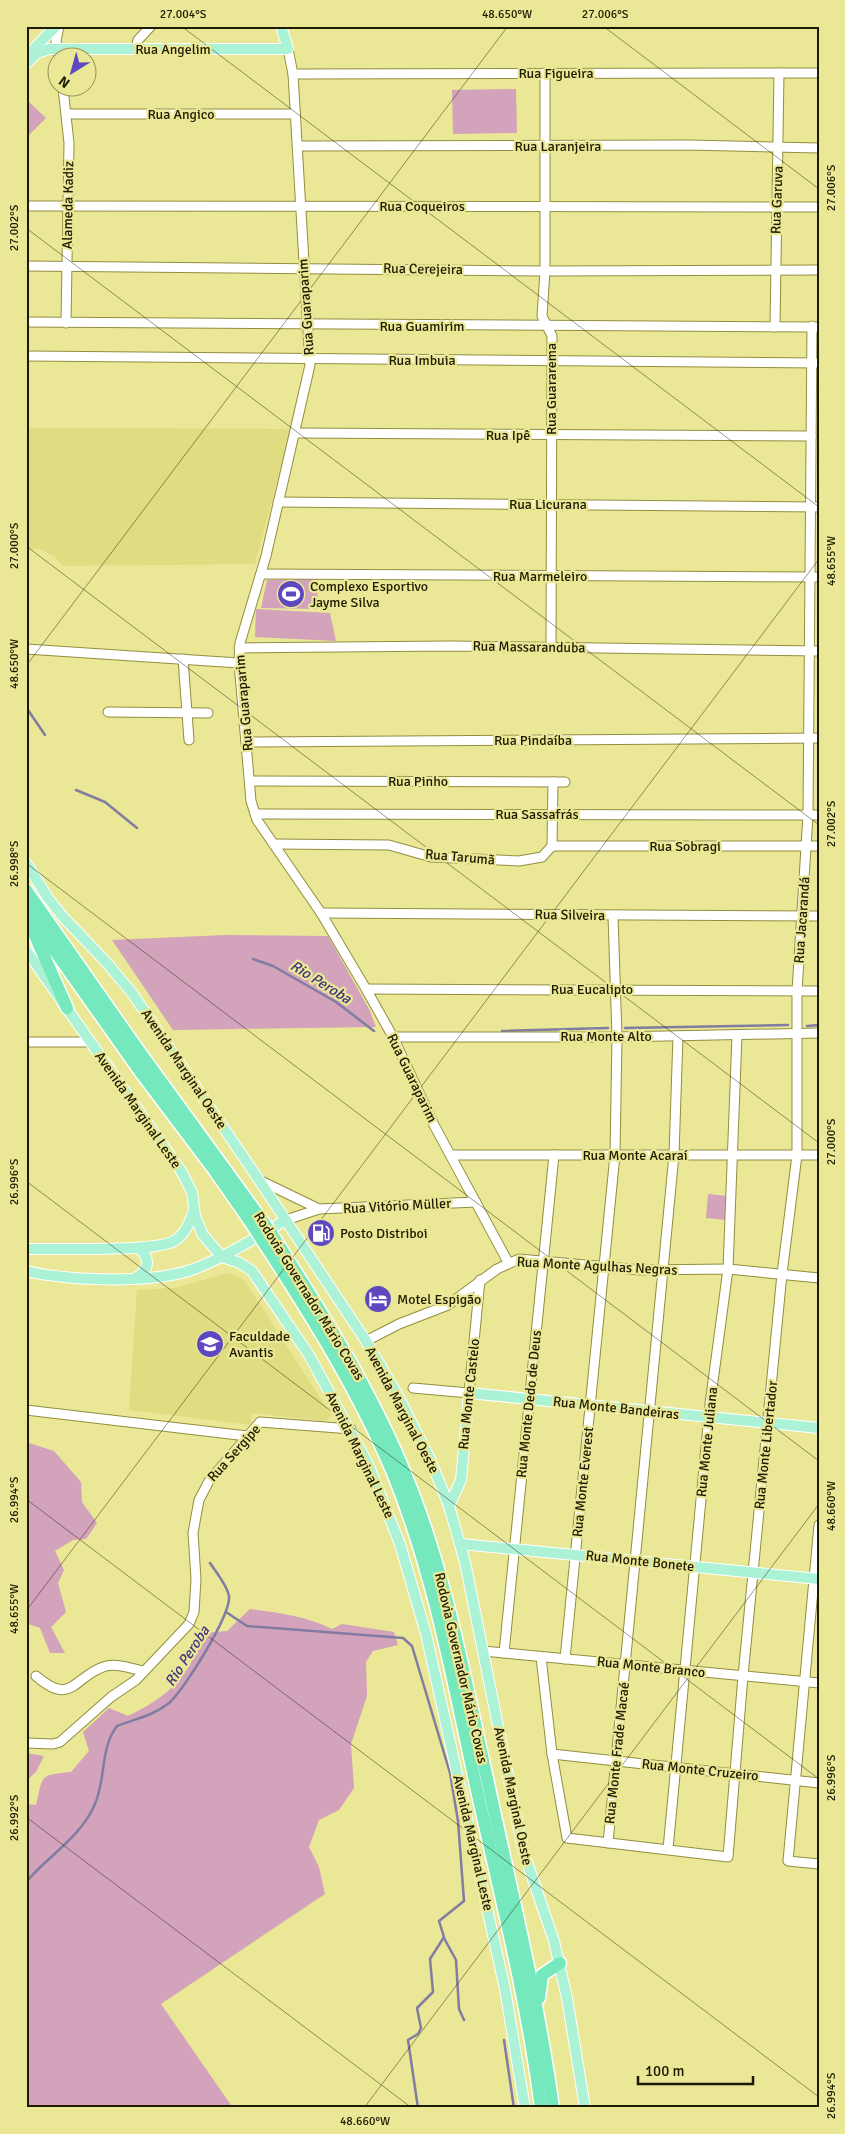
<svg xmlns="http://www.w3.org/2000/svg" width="845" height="2134" viewBox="0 0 845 2134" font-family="Signika,sans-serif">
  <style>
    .built { fill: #dfdc82 }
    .green { fill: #d2a3bb }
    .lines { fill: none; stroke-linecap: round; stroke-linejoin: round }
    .stream { stroke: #807ca2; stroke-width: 2.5 }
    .minor-casing { stroke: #928e3f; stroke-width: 11 }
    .major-casing { stroke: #fff; stroke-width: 12 }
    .highway-casing { stroke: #fff; stroke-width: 15 }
    .minor { stroke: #fff; stroke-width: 9 }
    .major { stroke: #acf2d7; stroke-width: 10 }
    .highway { stroke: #75e9bd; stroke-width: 12 }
    .highway-bridge-casing { stroke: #fff; stroke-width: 15; stroke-linecap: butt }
    .highway-bridge { stroke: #75e9bd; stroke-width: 12 }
    .ticks { fill: none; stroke: #1d1b00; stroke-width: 1; stroke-opacity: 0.45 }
    .labels { text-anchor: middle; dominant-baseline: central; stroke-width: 4.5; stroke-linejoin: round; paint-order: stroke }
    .street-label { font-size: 14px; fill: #1d1b00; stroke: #eae796 }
    .poi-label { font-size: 14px; fill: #1d1b00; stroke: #eae796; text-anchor: start }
    .water-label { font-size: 15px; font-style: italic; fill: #403480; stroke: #eae796 }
    .neatline { fill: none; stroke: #1d1b00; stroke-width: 2 }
    .ticks-label { font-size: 12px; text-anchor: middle; fill: #1d1b00 }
  </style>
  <rect width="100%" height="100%" fill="#eae796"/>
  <g class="built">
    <path d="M26,428L291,429L255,564L63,566L54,556L39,549H26Z"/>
    <path d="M228,1273L243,1279L252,1292L331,1415L326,1421L252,1413L250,1425L129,1410L137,1290L175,1288Z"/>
  </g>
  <g class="green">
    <path d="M516,89L517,133L453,134L452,90Z"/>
    <path d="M29,102L46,118L26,138V104Z"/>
    <path d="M318,579L317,609L261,608L267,580Z"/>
    <path d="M256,609L330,613L336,641L255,637Z"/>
    <path d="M225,935L328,936L369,1009L376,1027L173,1030L112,940Z"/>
    <path d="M708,1194L728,1196L726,1220L706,1218Z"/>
    <path d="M26,1442L54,1451L81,1482L82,1502L97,1523L86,1539L73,1540L55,1551L64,1570L58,1583L66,1612L51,1627L65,1653H50L40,1628L28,1624L26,1626Z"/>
    <path d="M250,1609C278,1613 306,1616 332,1629L342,1624L394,1632L398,1645L373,1651L366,1662L367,1696L351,1744L354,1788L339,1810L319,1820L309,1847L319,1867L325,1894L161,2004L233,2108H26V1804L36,1805C43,1775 39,1775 71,1772L89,1751L83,1732L109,1708L128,1716C169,1696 189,1677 204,1633L227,1631Z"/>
    <path d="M26,1753L44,1756L36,1772L26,1781Z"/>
  </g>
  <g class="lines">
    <g class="stream">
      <path d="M26,707L45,735"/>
      <path d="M76,790L105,802L137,828"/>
      <path d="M253,959L273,966L336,1002L374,1031"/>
      <path d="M807,1026L819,1025"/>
      <path d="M625,1028L788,1025"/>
      <path d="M502,1031L608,1028"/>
      <path d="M226,1612L247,1626L403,1638L412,1646L450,1773L458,1821L464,1901L439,1921L444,1937L430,1959L433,1992L417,2008L421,2028L418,2034L408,2040L418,2108"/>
      <path d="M26,1882C48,1856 81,1837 95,1804C106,1779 100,1748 117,1726C137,1718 151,1717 169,1703C184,1690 231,1615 229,1596C227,1585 216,1572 210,1563"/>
      <path d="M444,1938L456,1960L459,2009L464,2020"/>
      <path d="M504,2040L514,2108"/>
    </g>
    <g class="minor-casing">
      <g id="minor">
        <path d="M59,26L56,41L59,58"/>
        <path d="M136,49L138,40L151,26"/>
        <path d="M288,49L293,74L310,365L266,556L240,643L239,663L251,801L257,820L321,913L366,989L393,1037L434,1125L508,1262"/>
        <path d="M545,73V271L542,316L552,336L551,648"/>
        <path d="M293,74L819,73"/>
        <path d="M63,88L69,143L66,323"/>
        <path d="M67,114H295"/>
        <path d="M298,146L689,145L819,148"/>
        <path d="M26,206L819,207"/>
        <path d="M26,266L545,271L819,270"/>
        <path d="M26,322L819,327"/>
        <path d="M775,327L779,73"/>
        <path d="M26,356L819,363"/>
        <path d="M295,433L811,436"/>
        <path d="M278,502L819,507"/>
        <path d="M261,574L819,577"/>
        <path d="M239,648L450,646L819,651"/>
        <path d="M26,649L239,663"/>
        <path d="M183,659L189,740"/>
        <path d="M108,712L208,713"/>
        <path d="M247,742L819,738"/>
        <path d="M251,781L565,782"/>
        <path d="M255,814L819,815"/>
        <path d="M274,844L389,845L431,857L519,861L542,857L552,846"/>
        <path d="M552,846H819"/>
        <path d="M552,846L553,782"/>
        <path d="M321,913L819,916"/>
        <path d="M366,989L819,991"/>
        <path d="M393,1037H617L819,1033"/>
        <path d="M26,1042H91"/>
        <path d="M451,1155H819"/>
        <path d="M259,1180L319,1209"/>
        <path d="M286,1220L319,1209L476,1202"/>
        <path d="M366,1341L399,1324L448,1305L497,1269L519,1259L641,1270L728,1269L819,1278"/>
        <path d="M413,1388L469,1393L480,1280"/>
        <path d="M26,1410L247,1436"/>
        <path d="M819,1525L788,1861L819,1864"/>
        <path d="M483,1651L819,1683"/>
        <path d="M504,1653L554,1155"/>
        <path d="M541,1657L552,1754L567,1838L728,1857L743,1676L782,1274L797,1155V991L808,815L812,326"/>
        <path d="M565,1659L615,1155L617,1037L613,916"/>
        <path d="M36,1676C73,1708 74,1675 106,1666C118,1663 132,1669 144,1671"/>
        <path d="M26,1743L53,1744L60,1742L111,1697L136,1680L189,1624L194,1612L196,1579L193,1533L199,1500L209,1481L260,1422L351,1429"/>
        <path d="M552,1754L819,1783"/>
        <path d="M608,1843L674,1155L678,1036"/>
        <path d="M668,1849L710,1404L728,1269L737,1035"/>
      </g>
    </g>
    <g class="major-casing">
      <g id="major">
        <path d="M29,54L56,26"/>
        <path d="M26,64L37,53L49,49H288L281,26"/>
        <path d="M26,863L48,898L63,917L107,963L132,993L259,1180L366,1341L397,1394L430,1459L449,1506L465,1562L523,1850L554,1941L567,1998L585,2108"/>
        <path d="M26,950L181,1171L192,1192L195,1216L203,1235L222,1257L240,1263L252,1271L309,1355L368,1464L400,1544L426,1634L505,1989L525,2108"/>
        <path d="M26,1249C56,1248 157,1253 176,1240C186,1233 190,1221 194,1210"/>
        <path d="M26,1271C69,1281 153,1284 194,1269C226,1257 256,1237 286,1220"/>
        <path d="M137,1277C150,1269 150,1258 139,1248"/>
        <path d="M449,1506L461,1480L469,1393L819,1428"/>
        <path d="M461,1544L819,1579"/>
      </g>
    </g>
    <g class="highway-casing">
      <g id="highway">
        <path d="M26,890L136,1047L261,1219"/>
        <path d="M26,910L142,1074L215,1171L252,1224"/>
        <path d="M29,922L67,1008"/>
        <path d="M271,1233C319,1308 366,1382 401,1464C445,1566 464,1676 488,1783C511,1891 538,1998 553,2108"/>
        <path d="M262,1240C311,1315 358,1390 393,1473C434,1574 453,1680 476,1786C500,1893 527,1999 541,2108"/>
        <path d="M539,1998L542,1975L560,1963"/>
      </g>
    </g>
    <use href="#minor" class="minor"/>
    <use href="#major" class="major"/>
    <use href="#highway" class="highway"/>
    <g class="highway-bridge-casing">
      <g id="highway-bridge">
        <path d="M261,1219L271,1233"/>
        <path d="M252,1224L262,1240"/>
      </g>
    </g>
    <use href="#highway-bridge" class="highway-bridge"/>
  </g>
  <path class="ticks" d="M181,26L819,507M603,26L819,189M26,228L819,825M26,546L819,1143M26,666L508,26M26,863L819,1461M26,1181L819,1779M26,1499L819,2097M26,1611L819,559M26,1817L412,2108M364,2108L819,1504"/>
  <defs>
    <g id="stadium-disc" transform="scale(1.4375)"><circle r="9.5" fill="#5e48c0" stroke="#eae796"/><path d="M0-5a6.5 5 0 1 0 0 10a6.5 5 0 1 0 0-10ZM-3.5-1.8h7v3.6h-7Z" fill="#fff"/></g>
    <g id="fuel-disc" transform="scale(1.4375)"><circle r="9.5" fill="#5e48c0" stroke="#eae796"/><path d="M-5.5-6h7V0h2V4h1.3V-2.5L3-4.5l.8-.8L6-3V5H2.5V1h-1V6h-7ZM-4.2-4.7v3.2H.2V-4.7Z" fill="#fff"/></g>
    <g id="hotel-disc" transform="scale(1.4375)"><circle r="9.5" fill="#5e48c0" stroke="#eae796"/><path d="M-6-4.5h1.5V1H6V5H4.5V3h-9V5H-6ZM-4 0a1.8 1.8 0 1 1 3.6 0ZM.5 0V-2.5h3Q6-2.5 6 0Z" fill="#fff"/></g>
    <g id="university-disc" transform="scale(1.4375)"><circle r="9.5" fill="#5e48c0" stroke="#eae796"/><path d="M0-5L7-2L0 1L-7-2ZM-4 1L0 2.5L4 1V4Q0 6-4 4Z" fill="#fff"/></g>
  </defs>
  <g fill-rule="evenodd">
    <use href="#stadium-disc" x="291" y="594"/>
    <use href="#fuel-disc" x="321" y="1233"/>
    <use href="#hotel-disc" x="378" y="1299"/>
    <use href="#university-disc" x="210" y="1344"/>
  </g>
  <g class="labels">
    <g class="street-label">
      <text x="173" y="49">Rua Angelim</text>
      <text x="556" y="73">Rua Figueira</text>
      <text x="181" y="114">Rua Angico</text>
      <text x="558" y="146">Rua Laranjeira</text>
      <text transform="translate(777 200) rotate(-88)">Rua Garuva</text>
      <text transform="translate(68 205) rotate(-89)">Alameda Kadiz</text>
      <text x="422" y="206">Rua Coqueiros</text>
      <text transform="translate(423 269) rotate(1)">Rua Cerejeira</text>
      <text transform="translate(306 307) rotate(-94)">Rua Guaraparim</text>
      <text x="422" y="326">Rua Guamirim</text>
      <text x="422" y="360">Rua Imbuia</text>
      <text transform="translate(551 389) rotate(-90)">Rua Guararema</text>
      <text x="508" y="435">Rua Ipê</text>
      <text x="548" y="504">Rua Licurana</text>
      <text x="540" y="576">Rua Marmeleiro</text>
      <text transform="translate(529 647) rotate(1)">Rua Massaranduba</text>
      <text transform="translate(244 703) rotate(-95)">Rua Guaraparim</text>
      <text x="533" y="740">Rua Pindaíba</text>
      <text x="418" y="781">Rua Pinho</text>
      <text x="537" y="814">Rua Sassafrás</text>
      <text x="685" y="846">Rua Sobragi</text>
      <text transform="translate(460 857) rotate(5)">Rua Tarumã</text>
      <text transform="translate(570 915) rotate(1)">Rua Silveira</text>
      <text transform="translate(802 920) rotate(-86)">Rua Jacarandá</text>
      <text x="592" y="989">Rua Eucalipto</text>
      <text x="606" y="1036">Rua Monte Alto</text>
      <text transform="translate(184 1069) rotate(56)">Avenida Marginal Oeste</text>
      <text transform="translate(412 1078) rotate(64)">Rua Guaraparim</text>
      <text transform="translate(138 1110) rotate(55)">Avenida Marginal Leste</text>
      <text x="635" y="1155">Rua Monte Acaraí</text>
      <text transform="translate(397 1206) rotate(-3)">Rua Vitório Müller</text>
      <text transform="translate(597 1266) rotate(3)">Rua Monte Agulhas Negras</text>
      <text transform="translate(309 1296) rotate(58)">Rodovia Governador Mário Covas</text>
      <text transform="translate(469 1394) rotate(-84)">Rua Monte Castelo</text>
      <text transform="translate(529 1404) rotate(-84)">Rua Monte Dedo de Deus</text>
      <text transform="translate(616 1408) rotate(6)">Rua Monte Bandeiras</text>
      <text transform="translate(402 1410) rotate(62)">Avenida Marginal Oeste</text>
      <text transform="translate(707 1442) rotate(-84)">Rua Monte Juliana</text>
      <text transform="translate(766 1445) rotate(-84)">Rua Monte Libertador</text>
      <text transform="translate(234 1453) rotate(-48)">Rua Sergipe</text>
      <text transform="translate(360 1455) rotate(64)">Avenida Marginal Leste</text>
      <text transform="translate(583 1482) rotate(-84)">Rua Monte Everest</text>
      <text transform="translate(640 1561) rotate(6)">Rua Monte Bonete</text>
      <text transform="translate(651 1667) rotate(6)">Rua Monte Branco</text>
      <text transform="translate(461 1668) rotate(77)">Rodovia Governador Mário Covas</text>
      <text transform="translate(617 1753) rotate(-84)">Rua Monte Frade Macaé</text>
      <text transform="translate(700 1770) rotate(6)">Rua Monte Cruzeiro</text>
      <text transform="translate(513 1796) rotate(78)">Avenida Marginal Oeste</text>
      <text transform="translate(473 1843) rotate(77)">Avenida Marginal Leste</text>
    </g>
    <g class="poi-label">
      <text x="310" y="586">Complexo Esportivo<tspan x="310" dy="16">Jayme Silva</tspan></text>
      <text x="340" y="1233">Posto Distriboi</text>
      <text x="397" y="1299">Motel Espigão</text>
      <text x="229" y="1336">Faculdade<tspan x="229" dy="16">Avantis</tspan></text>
    </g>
    <g class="water-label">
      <text transform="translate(321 982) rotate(32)">Rio Peroba</text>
      <text transform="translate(187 1656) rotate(-57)">Rio Peroba</text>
    </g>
  </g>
  <rect width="845" height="2134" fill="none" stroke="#eae796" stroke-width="55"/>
  <g transform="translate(72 72) rotate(217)"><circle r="24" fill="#eae796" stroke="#98955a"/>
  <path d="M0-4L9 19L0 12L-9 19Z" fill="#5e48c0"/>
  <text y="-8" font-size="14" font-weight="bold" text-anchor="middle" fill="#1d1b00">N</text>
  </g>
  <path d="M638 2076v8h115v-8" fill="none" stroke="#1d1b00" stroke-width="2.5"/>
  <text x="645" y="2076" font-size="15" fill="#1d1b00" stroke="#eae796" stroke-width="4" paint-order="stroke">100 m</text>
  <rect x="28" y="28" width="790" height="2078" class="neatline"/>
  <g class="ticks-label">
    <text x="183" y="18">27.004°S</text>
    <text x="507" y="18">48.650°W</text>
    <text x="605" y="18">27.006°S</text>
    <text transform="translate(831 188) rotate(-90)" y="4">27.006°S</text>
    <text transform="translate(14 228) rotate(-90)" y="4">27.002°S</text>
    <text transform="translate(14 546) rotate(-90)" y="4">27.000°S</text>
    <text transform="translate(831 561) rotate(-90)" y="4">48.655°W</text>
    <text transform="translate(14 664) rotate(-90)" y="4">48.650°W</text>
    <text transform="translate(831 824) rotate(-90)" y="4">27.002°S</text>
    <text transform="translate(14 864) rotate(-90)" y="4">26.998°S</text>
    <text transform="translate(831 1142) rotate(-90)" y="4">27.000°S</text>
    <text transform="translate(14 1182) rotate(-90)" y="4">26.996°S</text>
    <text transform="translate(14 1500) rotate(-90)" y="4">26.994°S</text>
    <text transform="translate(831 1506) rotate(-90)" y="4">48.660°W</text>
    <text transform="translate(14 1609) rotate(-90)" y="4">48.655°W</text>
    <text transform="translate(831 1778) rotate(-90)" y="4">26.996°S</text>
    <text transform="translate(14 1818) rotate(-90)" y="4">26.992°S</text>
    <text transform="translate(831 2096) rotate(-90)" y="4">26.994°S</text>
    <text x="365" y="2125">48.660°W</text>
  </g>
</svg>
